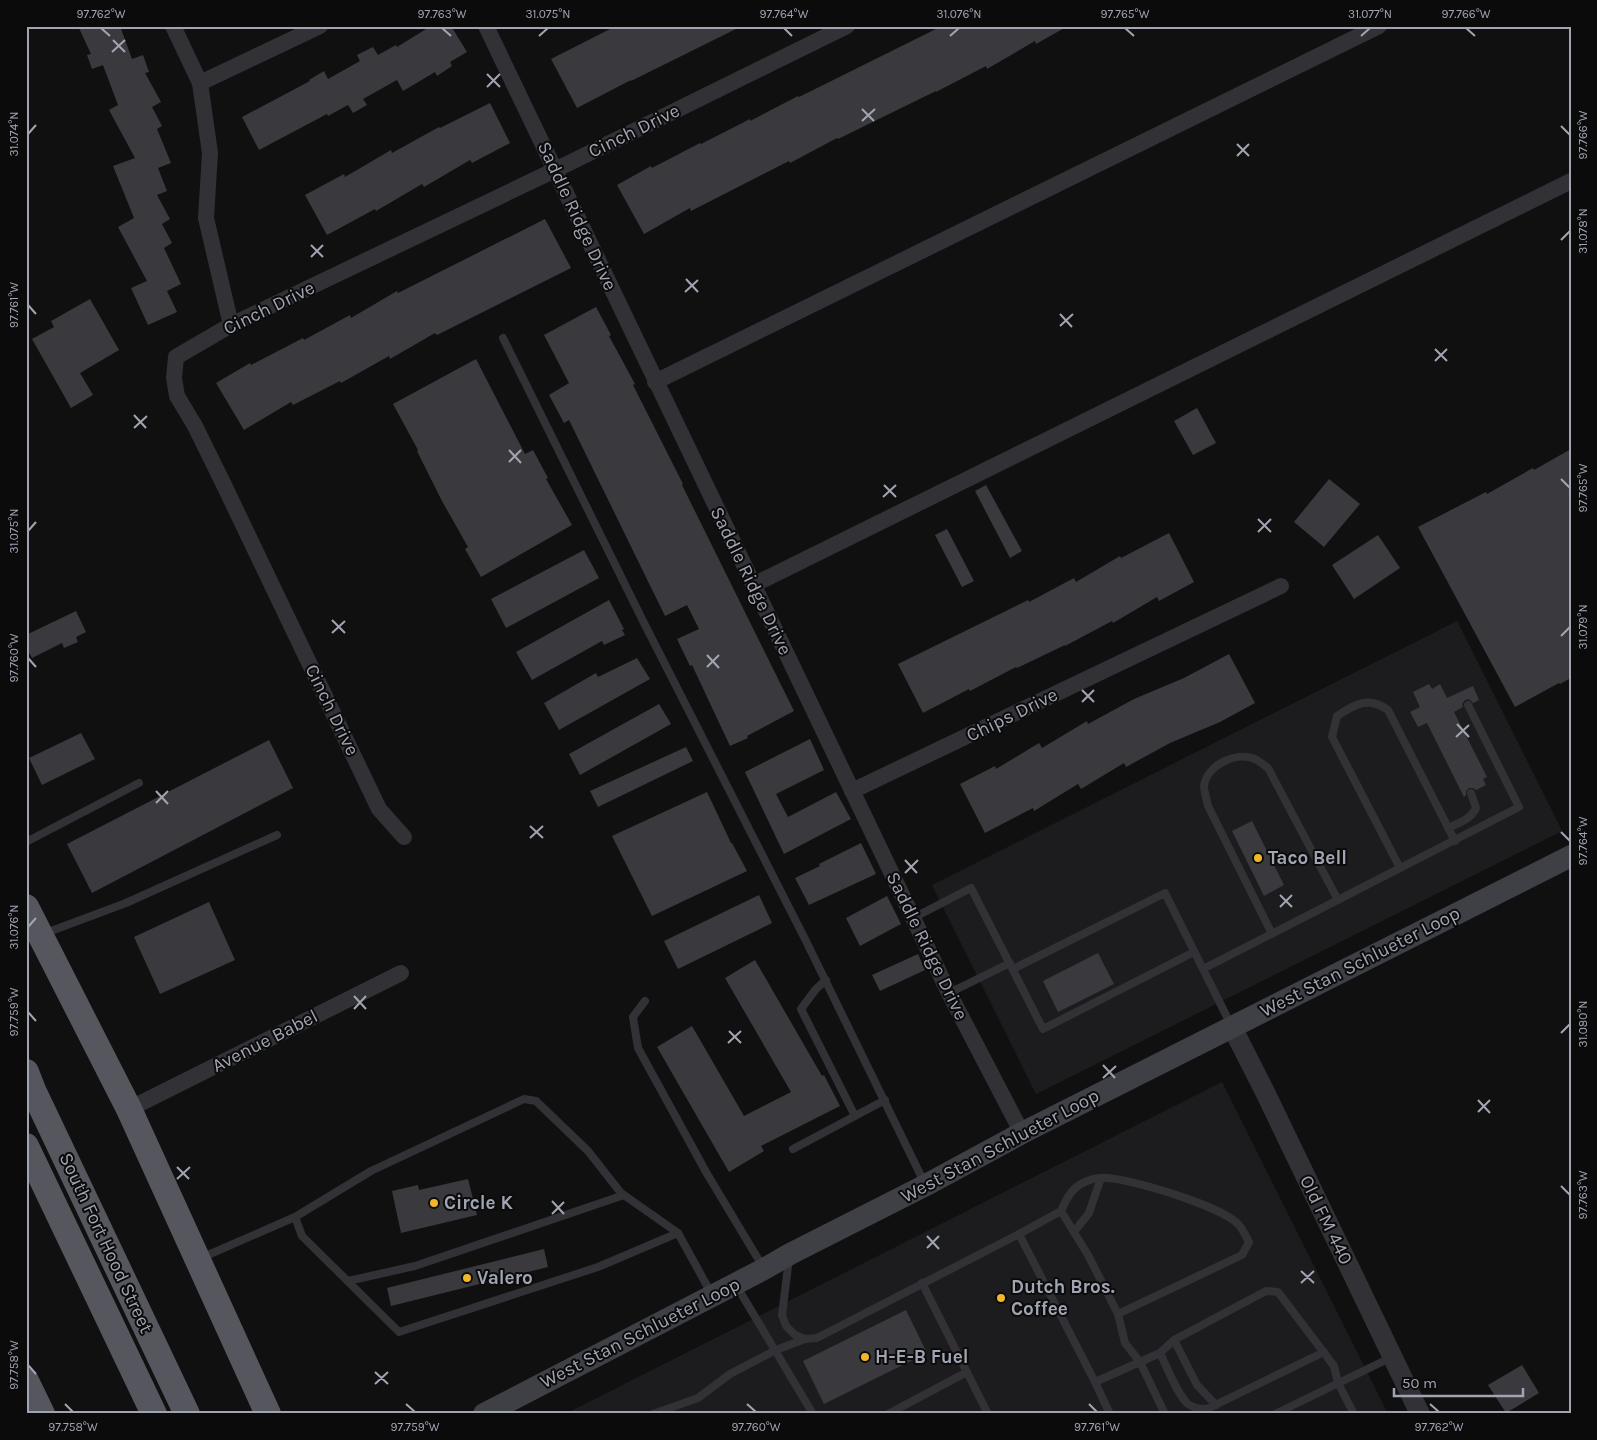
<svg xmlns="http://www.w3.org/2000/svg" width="1597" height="1440" viewBox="0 0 1597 1440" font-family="Karla,sans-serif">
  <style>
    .built { fill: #1c1c1e }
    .building { fill: #3a3a3e }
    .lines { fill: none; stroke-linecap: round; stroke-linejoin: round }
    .service { stroke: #313136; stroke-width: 8 }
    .minor { stroke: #313136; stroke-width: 16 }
    .tertiary { stroke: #313136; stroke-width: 20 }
    .secondary { stroke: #3f4046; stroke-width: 22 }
    .trunk { stroke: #55565e; stroke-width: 26 }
    .ticks { fill: none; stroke: #a1a5b2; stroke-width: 2 }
    .poi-dot { fill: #f0b729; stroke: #0b0b0c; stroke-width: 2 }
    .labels { text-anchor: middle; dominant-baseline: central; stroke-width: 4; stroke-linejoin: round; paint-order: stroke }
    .street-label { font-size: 19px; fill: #a1a5b2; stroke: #0b0b0c }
    .poi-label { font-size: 19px; font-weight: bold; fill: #a1a5b2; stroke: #0b0b0c; text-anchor: start }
    .neatline { fill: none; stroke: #a1a5b2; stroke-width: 2 }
    .ticks-label { font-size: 12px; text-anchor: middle; fill: #a1a5b2 }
  </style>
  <rect width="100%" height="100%" fill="#101011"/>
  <g class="built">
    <path d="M1457,621L1562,831L1036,1094L932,885Z"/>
    <path d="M1222,1082L1388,1414H565Z"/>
  </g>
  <g class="building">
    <path d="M78,26H120L132,59L143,55L149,72L145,73L161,102L152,107L162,126L157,129L171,163L158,168L167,191L157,195L170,219L162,224L172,243L164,248L181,284L167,291L177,312L148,325L131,288L147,281L118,227L134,218L113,166L135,158L109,110L118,105L103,65L92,69L87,55L91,54Z"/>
    <path d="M431,26H451L467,52L450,62L452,66L437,76L435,72L403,91L397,80L363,99L367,105L353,113L348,105L328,116L327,114L259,150L242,117L310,81L309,80L324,71L328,79L360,61L357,55L373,47L378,55L396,45L397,47Z"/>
    <path d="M616,26H742L631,81V80L577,108L551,59Z"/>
    <path d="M942,26H1068L1036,44L1035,41L987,69L986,66L936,92V91L838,139L837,138L790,163L789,161L691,211L690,208L644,234L617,185L651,166L652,168L700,143L701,144L750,119V121L798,96L799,97Z"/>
    <path d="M490,103L510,143L472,163L470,160L424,187L422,184L376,211L375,209L327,235L305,195L344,174L345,177L391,150L392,153L439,127L440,128Z"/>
    <path d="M545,219L571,268L437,335L435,333L390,359L389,356L341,383L340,381L293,405L291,402L244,430L216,383L250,363L251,365L303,338L304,340L350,315L351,318L397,291L398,293Z"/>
    <path d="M90,299L119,350L80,373L93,395L71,408L32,339L54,327L51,321Z"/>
    <path d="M596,307L611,335L609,336L635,384L633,385L683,484L682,485L794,711L747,736L748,738L730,746L692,665L690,666L677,639L699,629L687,605L665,616L569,420L564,423L549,395L569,383L544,335Z"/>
    <path d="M476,359L525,454L533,450L548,478L546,479L572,525L481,577L465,549L468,547L442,501L417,451L418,450L393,404Z"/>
    <path d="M1197,408L1216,443L1193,455L1174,421Z"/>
    <path d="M1571,449V678L1560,684L1559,683L1515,707L1418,527L1486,492L1487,494L1533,468L1534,470Z"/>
    <path d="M1329,479L1360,504L1324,547L1294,522Z"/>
    <path d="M986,485L1022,551L1010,558L975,491Z"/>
    <path d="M947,529L974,581L962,587L935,535Z"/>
    <path d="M1169,533L1194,582L1159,601L1157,597L1113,623L1112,621L1065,646V645L1017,668L1016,667L970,691L969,689L923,713L898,664L1028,600L1029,602L1074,578L1076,582L1120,556L1121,558Z"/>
    <path d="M1378,535L1400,568L1354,599L1332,565Z"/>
    <path d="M584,550L599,578L506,628L491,599Z"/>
    <path d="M609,600L624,629L622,630L625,635L604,645L602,641L532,680L516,652Z"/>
    <path d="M76,611L86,632L76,637L78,642L64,648L62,643L32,658L26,647V635Z"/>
    <path d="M1229,654L1255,703L1220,722L1170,743L1126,767L1124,763L1081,789L1078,784L1034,811L1033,808L985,833L960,784L995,766L996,769L1039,743L1042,748L1087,721L1088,724L1134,699L1184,678Z"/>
    <path d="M637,658L650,679L559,730L544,703L596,673L598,677Z"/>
    <path d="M1429,684L1432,689L1440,684L1447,698L1473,686L1479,700L1473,703L1469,699L1465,700L1462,704L1463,707L1454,712L1487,777L1483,779L1486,785L1476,790L1473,788H1469L1466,791V795L1464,797L1427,723L1418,727L1410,712L1420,707L1413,692Z"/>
    <path d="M659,704L671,724L580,775L569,754Z"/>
    <path d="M81,733L95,759L42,785L29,758Z"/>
    <path d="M810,739L824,770L776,794L788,817L836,792L851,819L784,854L745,772Z"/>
    <path d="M269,740L293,788L92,893L67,844Z"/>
    <path d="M686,747L693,761L598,807L590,791Z"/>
    <path d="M707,792L731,843H732L747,871L652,916L612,836Z"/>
    <path d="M1252,821L1284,885L1264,896L1232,831Z"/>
    <path d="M861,843L876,874L809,905L795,878L820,866L819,864Z"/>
    <path d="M759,895L772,923L678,969L664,941Z"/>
    <path d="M887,896L901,924L860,946L846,918Z"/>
    <path d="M209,902L235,960L160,994L134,937Z"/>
    <path d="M1098,953L1114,984L1058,1012L1043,981Z"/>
    <path d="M918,954L925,970L880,991L872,975Z"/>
    <path d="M755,960L822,1076L824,1075L840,1106L761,1146L764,1151L729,1172L657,1047L692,1026L744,1116L791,1092L725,978Z"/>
    <path d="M468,1179L477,1215L401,1233L392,1191L418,1185L419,1190Z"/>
    <path d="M544,1249L548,1267L391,1306L387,1288Z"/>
    <path d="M906,1310L927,1353L824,1404L803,1361Z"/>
    <path d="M1522,1365L1539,1393L1506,1413L1488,1385Z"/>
  </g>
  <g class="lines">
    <g class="service">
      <path d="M503,338L644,623L805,939L925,1184"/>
      <path d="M1448,828C1459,823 1471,819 1476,808L1471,793"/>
      <path d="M26,842L139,783"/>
      <path d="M1400,868L1332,737L1337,716C1355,704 1369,696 1388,710L1455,841"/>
      <path d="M913,918L971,888L1043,1029L1194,952"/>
      <path d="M43,934L126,903L277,835"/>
      <path d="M1272,934L1208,806C1207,800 1204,792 1204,786C1207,765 1236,751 1255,759C1259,761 1264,765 1268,768L1338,900"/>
      <path d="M1013,969L1165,893L1231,1025"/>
      <path d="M1203,969L1519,807L1468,705"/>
      <path d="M826,980L816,989L801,1009L855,1116"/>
      <path d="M949,993L1010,963"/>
      <path d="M645,1001L633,1017L638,1048L706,1172L763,1267"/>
      <path d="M793,1149L885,1100"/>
      <path d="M1061,1211L1088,1255L1118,1314L1125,1343L1140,1362L1160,1353L1174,1340L1266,1291L1278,1292L1334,1366L1338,1383L1354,1414"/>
      <path d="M295,1217L302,1236L399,1332L598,1267L678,1233"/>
      <path d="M1074,1232L1089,1213L1101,1178"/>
      <path d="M1019,1234L1061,1211C1069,1192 1077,1181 1099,1178C1123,1175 1224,1207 1239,1225C1243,1230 1246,1236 1249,1242L1242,1255L1118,1314"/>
      <path d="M201,1258L295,1217L371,1171L524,1099L536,1101L588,1151L621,1193L678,1233L711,1293"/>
      <path d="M789,1258L782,1315L786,1326L795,1335L805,1339L817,1338L1019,1234L1095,1382"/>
      <path d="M348,1281L415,1266L624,1195"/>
      <path d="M922,1283L988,1414"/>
      <path d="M736,1285L813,1414"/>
      <path d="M1174,1340L1197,1385L1216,1405"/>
      <path d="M1160,1353C1166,1365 1178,1396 1188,1404C1194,1409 1201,1409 1207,1409L1324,1352"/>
      <path d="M653,1414L698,1398L730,1374L776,1350L805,1339"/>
      <path d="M888,1414L967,1372"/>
      <path d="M1110,1414L1095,1382L1140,1362L1165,1414"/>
      <path d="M1275,1414L1392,1357"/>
    </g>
    <g class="minor">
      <path d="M173,26L200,83L210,153L206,218L231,325"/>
      <path d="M486,26L949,993L1022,1133"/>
      <path d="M200,83L320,26"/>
      <path d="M655,382L1379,26"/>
      <path d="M753,585L1571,181"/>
      <path d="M852,791L1281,586"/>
      <path d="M404,837L379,809L224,485L195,426L177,396L174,378L176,357L231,325L555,170L847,26"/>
      <path d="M129,1109L401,973"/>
    </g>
    <path class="tertiary" d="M1232,1027L1265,1092L1420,1414"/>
    <path class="secondary" d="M484,1414L764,1269L790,1254L926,1185L1022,1133L1571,856"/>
    <g class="trunk">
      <path d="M26,907L129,1109L268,1414"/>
      <path d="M26,1072L33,1090L187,1414"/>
      <path d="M26,1146L154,1414"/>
      <path d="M26,1381L42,1414"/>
    </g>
  </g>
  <path class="ticks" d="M101,28L110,36M442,28L451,36M784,28L792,36M1125,28L1134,36M1466,28L1475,36M539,36L548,28M950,36L959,28M1361,36L1370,28M113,40L125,52M112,52L125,40M487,74L500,87M487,87L500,74M862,109L874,121M862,121L875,109M1561,126L1570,135M28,134L36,125M1237,144L1249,156M1237,156L1249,144M1561,240L1570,231M311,245L323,257M311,257L323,245M686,279L698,292M685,292L698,280M28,305L36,314M1060,314L1072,327M1060,326L1073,314M1435,349L1447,361M1435,361L1447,349M134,415L146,428M134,428L147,416M509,450L521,463M509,462L521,450M1561,479L1570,488M884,485L896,497M883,497L896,485M1258,519L1271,532M28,531L36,522M1258,532L1271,519M332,620L345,633M332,633L345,621M1561,636L1570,627M707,655L719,668M28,658L36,667M707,667L719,655M1082,690L1094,702M1082,702L1094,690M1457,724L1469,737M1456,737L1469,725M156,791L168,804M156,803L168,791M530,826L543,838M1561,832L1570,841M530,838L543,826M905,860L917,873M905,873L918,860M1280,895L1292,907M1280,907L1292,895M28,927L36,918M354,996L366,1009M354,1009L366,996M28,1012L36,1021M729,1031L741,1043M1561,1033L1570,1024M728,1043L741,1031M1103,1065L1115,1078M1103,1078L1116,1066M1478,1100L1490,1113M1478,1112L1490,1100M177,1167L189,1179M177,1179L190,1167M1561,1186L1570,1195M552,1201L564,1214M552,1214L564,1202M927,1236L939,1249M927,1248L939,1236M1301,1271L1314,1283M1301,1283L1314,1271M28,1365L36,1374M375,1372L388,1384M375,1384L388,1372M65,1404L73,1412M406,1404L415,1412M747,1404L756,1412M1089,1404L1097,1412M1430,1404L1439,1412"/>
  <g class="poi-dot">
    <circle cx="1258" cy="858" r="5"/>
    <circle cx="434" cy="1203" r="5"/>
    <circle cx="467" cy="1278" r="5"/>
    <circle cx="1001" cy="1298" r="5"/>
    <circle cx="865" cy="1357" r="5"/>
  </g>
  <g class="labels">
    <g class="street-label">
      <text transform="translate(634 131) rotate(-26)">Cinch Drive</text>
      <text transform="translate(577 216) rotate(65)">Saddle Ridge Drive</text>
      <text transform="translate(269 308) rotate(-26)">Cinch Drive</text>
      <text transform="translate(751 581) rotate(64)">Saddle Ridge Drive</text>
      <text transform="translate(332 710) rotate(64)">Cinch Drive</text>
      <text transform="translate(1012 715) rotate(-26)">Chips Drive</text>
      <text transform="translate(927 946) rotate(64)">Saddle Ridge Drive</text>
      <text transform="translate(1360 962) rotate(-27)">West Stan Schlueter Loop</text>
      <text transform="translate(265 1041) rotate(-27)">Avenue Babel</text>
      <text transform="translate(1000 1146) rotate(-28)">West Stan Schlueter Loop</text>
      <text transform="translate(1326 1220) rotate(64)">Old FM 440</text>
      <text transform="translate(106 1243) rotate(65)">South Fort Hood Street</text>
      <text transform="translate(640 1333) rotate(-27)">West Stan Schlueter Loop</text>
    </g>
    <g class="poi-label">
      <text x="1268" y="858">Taco Bell</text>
      <text x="444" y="1203">Circle K</text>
      <text x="477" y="1278">Valero</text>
      <text x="1011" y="1287">Dutch Bros.<tspan x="1011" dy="22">Coffee</tspan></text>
      <text x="875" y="1357">H-E-B Fuel</text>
    </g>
  </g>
  <rect width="1597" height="1440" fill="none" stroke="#0b0b0c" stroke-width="55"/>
  <path d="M1394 1388v8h129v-8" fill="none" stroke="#a1a5b2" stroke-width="2.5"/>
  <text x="1402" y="1388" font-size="15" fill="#a1a5b2" stroke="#0b0b0c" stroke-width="4" paint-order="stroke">50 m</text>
  <rect x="28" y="28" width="1542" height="1384" class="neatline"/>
  <g class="ticks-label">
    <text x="101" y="18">97.762°W</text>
    <text x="442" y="18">97.763°W</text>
    <text x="548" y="18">31.075°N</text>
    <text x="784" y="18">97.764°W</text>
    <text x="959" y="18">31.076°N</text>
    <text x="1125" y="18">97.765°W</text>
    <text x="1370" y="18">31.077°N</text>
    <text x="1466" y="18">97.766°W</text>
    <text transform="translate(14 134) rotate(-90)" y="4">31.074°N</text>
    <text transform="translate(1583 135) rotate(-90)" y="4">97.766°W</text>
    <text transform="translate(1583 231) rotate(-90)" y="4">31.078°N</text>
    <text transform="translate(14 305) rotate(-90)" y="4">97.761°W</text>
    <text transform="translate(1583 488) rotate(-90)" y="4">97.765°W</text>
    <text transform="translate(14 531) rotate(-90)" y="4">31.075°N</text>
    <text transform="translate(1583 627) rotate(-90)" y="4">31.079°N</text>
    <text transform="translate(14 658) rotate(-90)" y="4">97.760°W</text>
    <text transform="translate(1583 841) rotate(-90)" y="4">97.764°W</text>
    <text transform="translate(14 927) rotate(-90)" y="4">31.076°N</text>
    <text transform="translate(14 1012) rotate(-90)" y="4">97.759°W</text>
    <text transform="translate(1583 1024) rotate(-90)" y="4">31.080°N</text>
    <text transform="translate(1583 1195) rotate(-90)" y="4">97.763°W</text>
    <text transform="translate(14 1365) rotate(-90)" y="4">97.758°W</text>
    <text x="73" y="1431">97.758°W</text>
    <text x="415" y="1431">97.759°W</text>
    <text x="756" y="1431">97.760°W</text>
    <text x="1097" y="1431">97.761°W</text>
    <text x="1439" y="1431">97.762°W</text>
  </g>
</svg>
